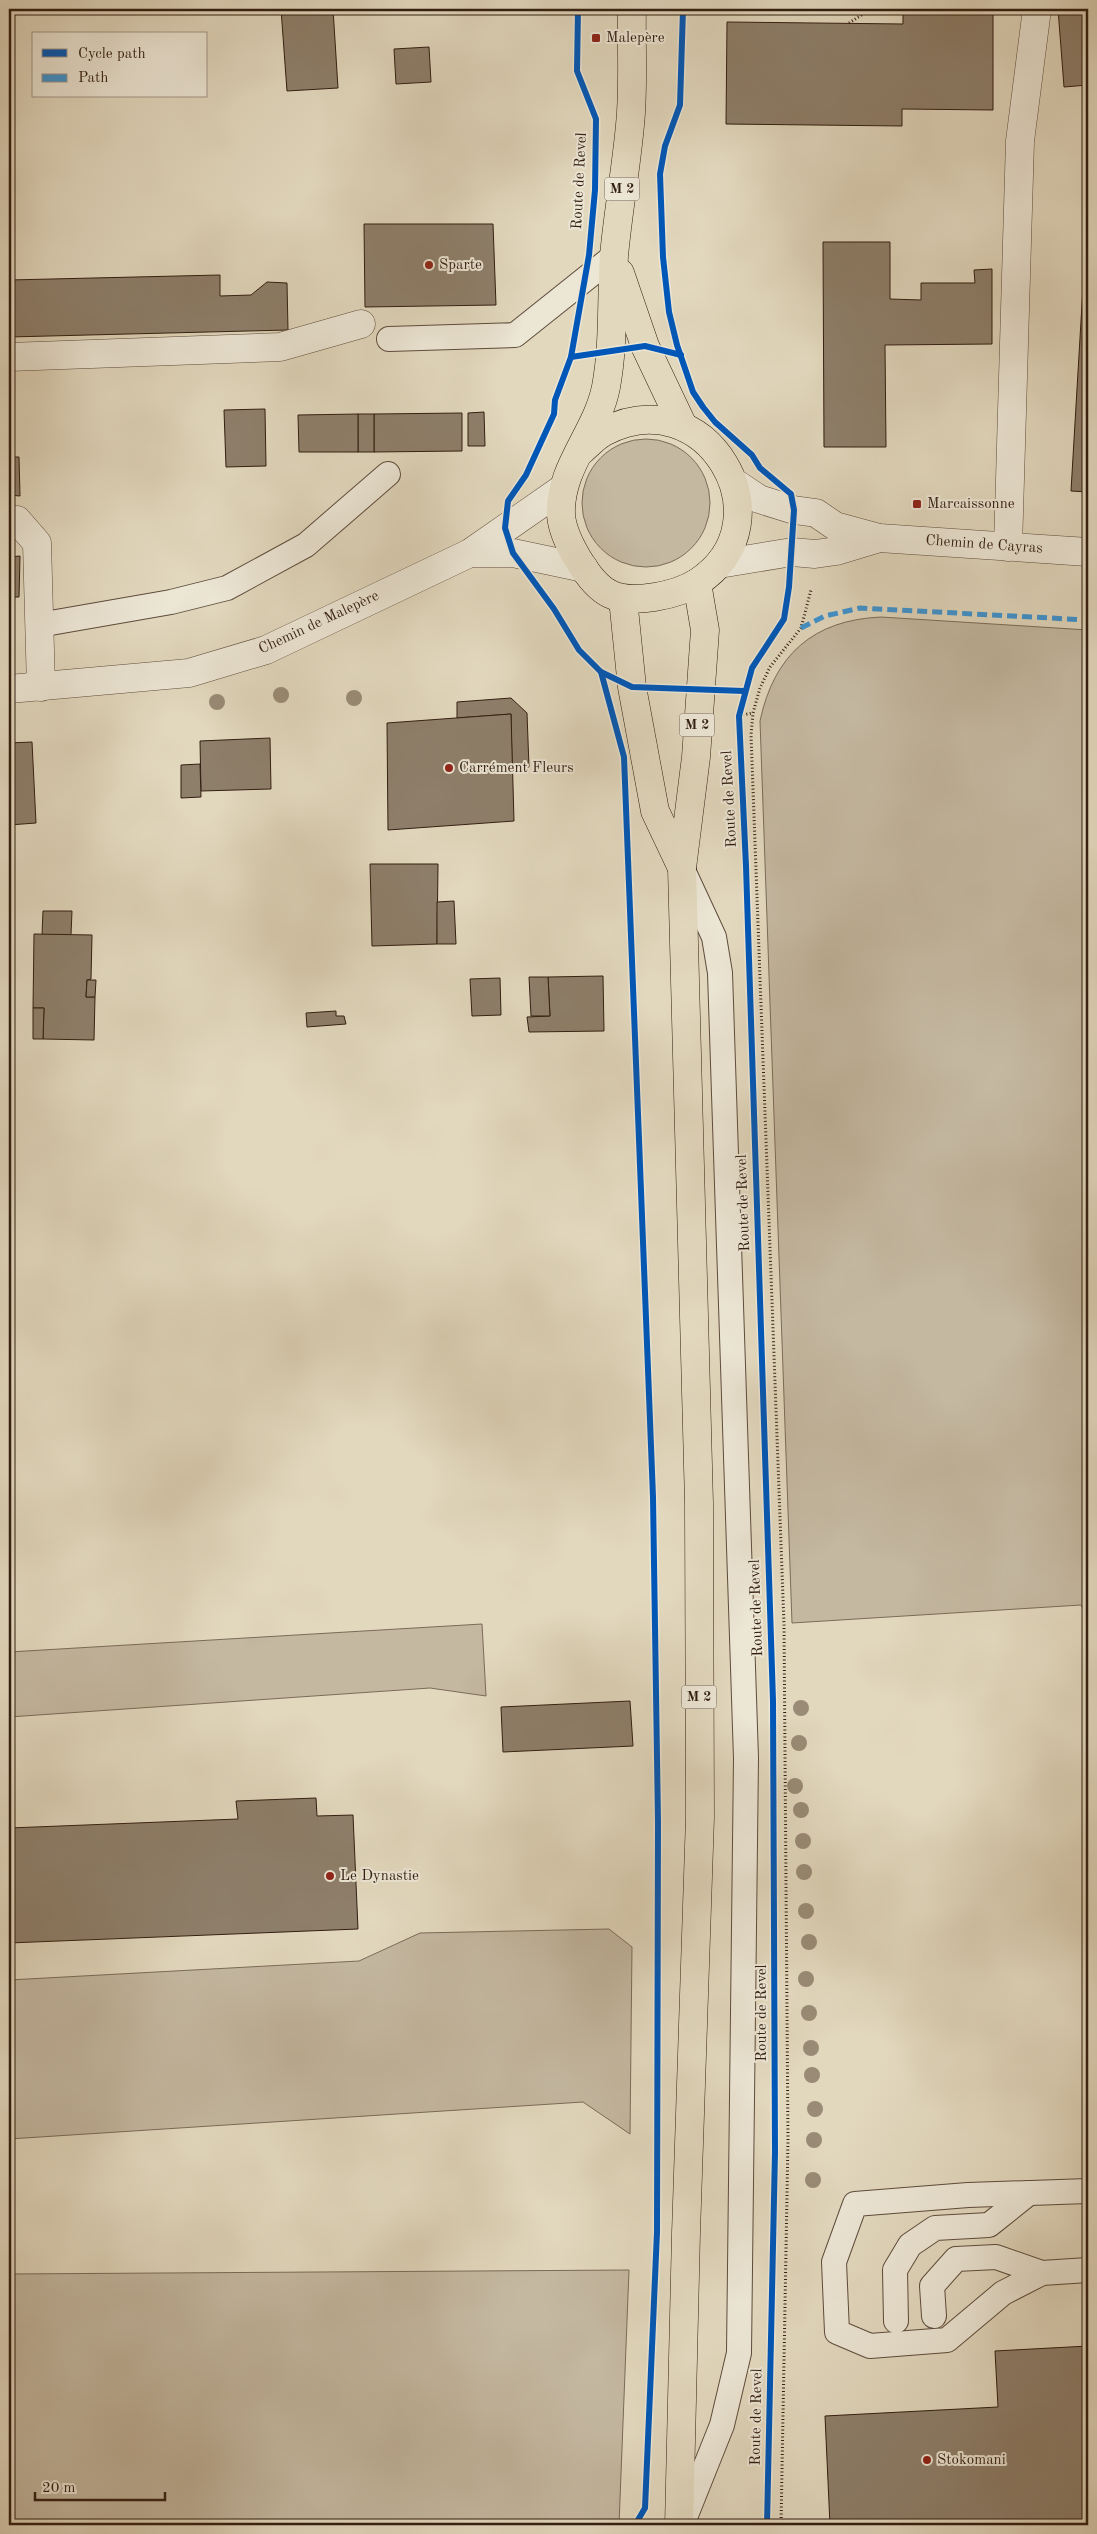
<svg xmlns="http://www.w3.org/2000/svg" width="1097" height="2534" viewBox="0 0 1097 2534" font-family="'Old Standard TT',serif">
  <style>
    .green { fill: #c4b8a1; stroke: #7b6b59 }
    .building { fill: #8e7f6b; stroke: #321e11 }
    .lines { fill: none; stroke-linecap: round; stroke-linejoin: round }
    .service-casing { stroke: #5e4c3c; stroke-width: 26 }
    .minor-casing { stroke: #5e4c3c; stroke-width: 29 }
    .tertiary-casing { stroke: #5e4c3c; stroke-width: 29 }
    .primary-casing { stroke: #321e11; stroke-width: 29 }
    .path { stroke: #321e11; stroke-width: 3; stroke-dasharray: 1 2.5; stroke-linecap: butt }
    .service { stroke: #ece6d5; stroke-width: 24 }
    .minor { stroke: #ece6d5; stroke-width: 28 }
    .tertiary { stroke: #ece6d5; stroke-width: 28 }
    .primary { stroke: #e2d8be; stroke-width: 28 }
    .quiet { stroke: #3d94d3; stroke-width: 5; stroke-dasharray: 10 5; stroke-linecap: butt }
    .cycleway-casing { stroke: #ece6d5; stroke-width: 9 }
    .cycleway { stroke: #0057b8; stroke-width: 6 }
    .tree { fill: #998b76 }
    .poi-dot { fill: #8f2418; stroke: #ece6d5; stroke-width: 2 }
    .labels { text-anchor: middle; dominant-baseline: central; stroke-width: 4; stroke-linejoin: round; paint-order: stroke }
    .shield { fill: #ece6d5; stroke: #6a5a4c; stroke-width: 1 }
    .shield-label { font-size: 14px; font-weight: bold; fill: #321e11 }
    .poi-label { font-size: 15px; fill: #321e11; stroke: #ece6d5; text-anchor: start }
    .street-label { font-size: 15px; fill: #321e11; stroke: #ece6d5 }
  </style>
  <rect width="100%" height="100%" fill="#e2d8be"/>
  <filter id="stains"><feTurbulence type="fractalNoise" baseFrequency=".004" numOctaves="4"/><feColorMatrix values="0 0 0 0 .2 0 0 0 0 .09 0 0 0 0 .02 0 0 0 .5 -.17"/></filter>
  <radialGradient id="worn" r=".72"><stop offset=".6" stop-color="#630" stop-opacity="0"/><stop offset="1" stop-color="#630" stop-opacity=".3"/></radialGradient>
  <g class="green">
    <circle cx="646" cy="503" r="64"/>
    <path d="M881,617L1088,630V1619L1081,1605L792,1623L760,721C774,655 813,620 881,617Z"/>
    <path d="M482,1624L486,1696L430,1688L9,1717V1652Z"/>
    <path d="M609,1929L632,1947L630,2134L583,2102L9,2139V1980L359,1961L420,1933Z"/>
    <path d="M629,2270L619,2525H9V2274Z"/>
  </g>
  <g class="building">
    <path d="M281,9H333L338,88L287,91Z"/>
    <path d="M903,9H993V110L902,109V126L726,124L727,22L903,24Z"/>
    <path d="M1058,9H1088V85L1064,87Z"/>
    <path d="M429,47L431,82L396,84L394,49Z"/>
    <path d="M364,224H493L496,305L365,307Z"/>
    <path d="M823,242H890V299L921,300V283H975L974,270L992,269V344L885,345L886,447H824Z"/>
    <path d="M220,275V296L251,295L267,282L287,283L288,330L9,337V280Z"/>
    <path d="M1083,287H1088V492L1071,491Z"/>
    <path d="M265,409L266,466L226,467L224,410Z"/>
    <path d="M484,412L485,446H468V413Z"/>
    <path d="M462,413V451L374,452V414Z"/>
    <rect x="358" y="414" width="16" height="38"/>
    <path d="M358,414V452H299L298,415Z"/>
    <path d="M9,457H19L20,496L9,495Z"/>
    <path d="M20,556L19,597H9V557Z"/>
    <path d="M511,698L527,713L529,767L512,768L511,714L457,718V702Z"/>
    <path d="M511,714L514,821L388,830L387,723Z"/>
    <path d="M270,738L271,789L201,791L200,741Z"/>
    <path d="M32,742L36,823L9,825V743Z"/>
    <path d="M200,764L201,797L181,798V765Z"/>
    <path d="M370,864H438L437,944L372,946Z"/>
    <path d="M454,901L456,944H437V902Z"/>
    <path d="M43,911H72L71,935H42Z"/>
    <path d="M34,934L92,935L91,979L87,980L86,997H95L94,1040L43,1039L44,1008H33Z"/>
    <path d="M603,976L604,1031L529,1032L527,1017L550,1016L548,977Z"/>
    <path d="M529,977H548L550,1016H531Z"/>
    <path d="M500,978L501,1015L472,1016L470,979Z"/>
    <path d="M87,980H96L95,997H86Z"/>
    <path d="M33,1008H44L43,1039H33Z"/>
    <path d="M336,1011V1016H344L346,1024L307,1027L306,1013Z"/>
    <path d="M630,1701L633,1746L503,1752L501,1707Z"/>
    <path d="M316,1798L317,1816L353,1815L358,1929L9,1943V1828L238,1819L236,1801Z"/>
    <path d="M1088,2346V2525H830L825,2416L998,2407L995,2351Z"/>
  </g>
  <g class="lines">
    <g class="service-casing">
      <g id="service">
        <path d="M389,339L515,335L614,256"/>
        <path d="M39,625L171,602L227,588L306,545L388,474"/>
        <path d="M682,868L714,937L720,973L746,1758L739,2353L722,2425L682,2525"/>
        <path d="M1088,2191L968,2195L855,2204L834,2262L837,2332L870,2346L947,2340L1003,2293L1042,2273L1088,2270"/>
        <path d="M934,2316L932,2286L956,2259L996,2257L1042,2273"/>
        <path d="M896,2321L895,2270L910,2245L935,2228L989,2225L1029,2193"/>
      </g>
    </g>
    <g class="minor-casing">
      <g id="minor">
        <path d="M9,357L280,347L361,324"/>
        <path d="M9,520H17L37,543L41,687"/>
        <path d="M1008,547L1020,141L1037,9"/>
        <path d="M470,553H513L584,568"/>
        <path d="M9,689L189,673L266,650L470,553L562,489"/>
      </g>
    </g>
    <g class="tertiary-casing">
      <g id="tertiary">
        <path d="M735,483L759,499L794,510L816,513L835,526L879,538L1088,552"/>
        <path d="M719,564L792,552L815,554L836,551L879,538"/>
      </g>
    </g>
    <g class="primary-casing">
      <g id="primary">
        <path d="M620,273L645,346L683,426"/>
        <path d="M581,451C588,445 596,436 604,432C705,377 791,521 698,582C678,595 632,605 610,594C589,584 563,539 561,515C559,467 597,433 606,387C614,344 611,300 614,256C618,212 626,169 630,125C634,87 631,47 632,9"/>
        <path d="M623,599L632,687L655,811L682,868"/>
        <path d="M679,2525L686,2233L700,1817L699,1503L682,868L696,757L705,630L697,583"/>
      </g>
    </g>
    <g class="path">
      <path d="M849,23L871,9"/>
      <path d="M736,716L753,713"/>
      <path d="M781,2525L788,2140L784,1625L751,735L753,713L760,688L770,667L801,628L811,590"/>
    </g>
    <use href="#service" class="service"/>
    <use href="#minor" class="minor"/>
    <use href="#tertiary" class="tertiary"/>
    <use href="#primary" class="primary"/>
    <path class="quiet" d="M801,628L825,616L860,608L1088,620"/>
    <g class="cycleway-casing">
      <g id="cycleway">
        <path d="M578,9L577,71L596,119L595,190L589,255L571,357L555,400L554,414L526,475L508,501L505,528L513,553L554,609L579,650L601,672L632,687L744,691"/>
        <path d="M683,9L680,105L665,146L660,174L663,257L669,312L677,345L693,392L703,407L715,422L752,455L760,468L791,494L794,510L789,587L784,619L752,668L739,716L746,866L773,1701L775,2152L767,2525"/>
        <path d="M571,357L645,346L681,355"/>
        <path d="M601,672L624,757L653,1497L658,1822L657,2232L645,2508L635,2525"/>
      </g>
    </g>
    <use href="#cycleway" class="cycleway"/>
  </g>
  <g class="tree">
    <circle cx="281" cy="695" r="8"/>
    <circle cx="354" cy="698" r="8"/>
    <circle cx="217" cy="702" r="8"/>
    <circle cx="801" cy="1708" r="8"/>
    <circle cx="799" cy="1743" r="8"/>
    <circle cx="795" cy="1786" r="8"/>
    <circle cx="801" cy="1810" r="8"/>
    <circle cx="803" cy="1841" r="8"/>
    <circle cx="804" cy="1872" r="8"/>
    <circle cx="806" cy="1911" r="8"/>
    <circle cx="809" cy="1942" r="8"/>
    <circle cx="806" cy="1979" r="8"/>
    <circle cx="809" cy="2013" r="8"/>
    <circle cx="811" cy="2048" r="8"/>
    <circle cx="812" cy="2075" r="8"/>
    <circle cx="815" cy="2109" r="8"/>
    <circle cx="814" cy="2140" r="8"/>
    <circle cx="813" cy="2180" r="8"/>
  </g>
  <g class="poi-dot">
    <rect x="591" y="33" width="10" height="10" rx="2.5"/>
    <circle cx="429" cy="265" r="5"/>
    <rect x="912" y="499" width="10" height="10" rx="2.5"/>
    <circle cx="449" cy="768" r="5"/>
    <circle cx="330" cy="1876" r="5"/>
    <circle cx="927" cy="2460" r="5"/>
  </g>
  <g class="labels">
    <g class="shield">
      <rect x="604.5" y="177.5" width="35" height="23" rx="4"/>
      <rect x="679.5" y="713.5" width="35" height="23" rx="4"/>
      <rect x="681.5" y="1685.5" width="35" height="23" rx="4"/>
    </g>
    <g class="shield-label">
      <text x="622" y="189">M 2</text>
      <text x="697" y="725">M 2</text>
      <text x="699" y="1697">M 2</text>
    </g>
    <g class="poi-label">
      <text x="606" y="38">Malepère</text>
      <text x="439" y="265">Sparte</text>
      <text x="927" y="504">Marcaissonne</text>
      <text x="459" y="768">Carrément Fleurs</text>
      <text x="340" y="1876">Le Dynastie</text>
      <text x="937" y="2460">Stokomani</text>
    </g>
    <g class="street-label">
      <text transform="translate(580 181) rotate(-87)">Route de Revel</text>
      <text transform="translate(984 545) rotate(4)">Chemin de Cayras</text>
      <text transform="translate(319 623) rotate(-25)">Chemin de Malepère</text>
      <text transform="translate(730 799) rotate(-93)">Route de Revel</text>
      <text transform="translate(744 1203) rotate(-92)">Route de Revel</text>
      <text transform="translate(757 1608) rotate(-92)">Route de Revel</text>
      <text transform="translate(762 2013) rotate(-90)">Route de Revel</text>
      <text transform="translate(757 2417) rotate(-89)">Route de Revel</text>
    </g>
  </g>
  <rect width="1097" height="2534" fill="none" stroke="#e2d8be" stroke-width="30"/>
  <rect x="10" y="10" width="1077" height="2514" fill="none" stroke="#321e11" stroke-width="2.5"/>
  <rect x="15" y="15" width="1067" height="2504" fill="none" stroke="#321e11"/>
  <rect x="32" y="32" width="175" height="65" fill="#ece6d5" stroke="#a29687"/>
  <rect x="42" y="49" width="25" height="8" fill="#0057b8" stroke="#a29687"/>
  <text x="78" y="58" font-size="15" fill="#321e11">Cycle path</text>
  <rect x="42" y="74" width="25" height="8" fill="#3d94d3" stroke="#a29687"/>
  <text x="78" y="82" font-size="15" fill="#321e11">Path</text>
  <path d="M35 2492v8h130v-8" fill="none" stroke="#321e11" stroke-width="2.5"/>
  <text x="42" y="2492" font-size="15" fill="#321e11" stroke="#ece6d5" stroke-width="4" paint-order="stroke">20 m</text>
  <rect width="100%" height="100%" filter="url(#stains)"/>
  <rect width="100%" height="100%" fill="url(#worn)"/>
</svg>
